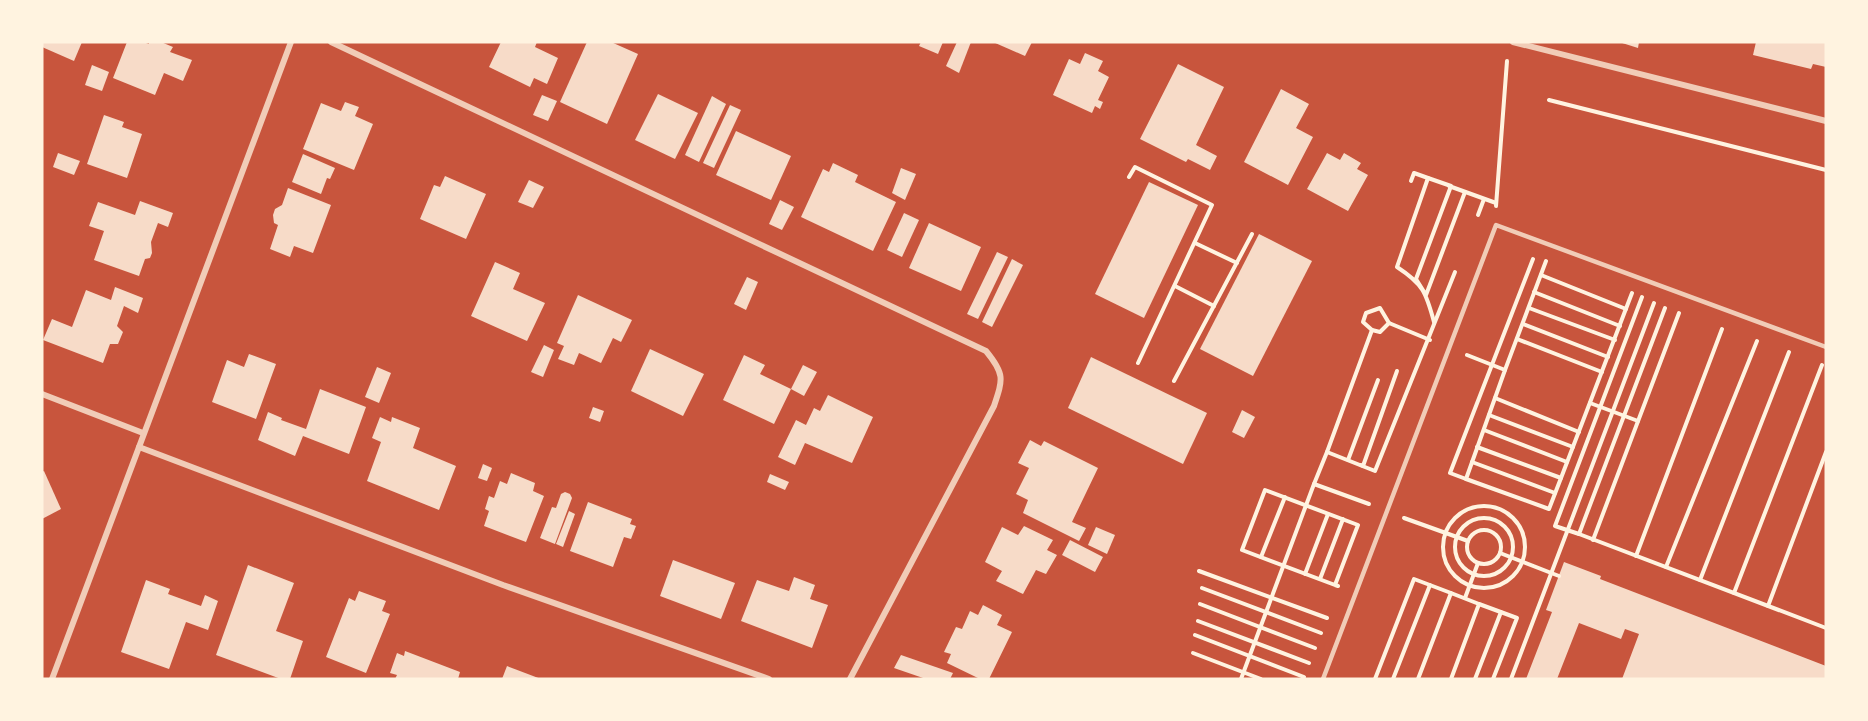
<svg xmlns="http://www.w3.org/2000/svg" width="1868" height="721" viewBox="0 0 1868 721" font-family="Arial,sans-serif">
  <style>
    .building { fill: #f7dbc8 }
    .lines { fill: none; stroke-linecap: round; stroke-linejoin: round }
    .path { stroke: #fff3e0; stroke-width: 4 }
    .service { stroke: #f1ccb7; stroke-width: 4.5 }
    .minor { stroke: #f1ccb7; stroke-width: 6 }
  </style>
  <rect width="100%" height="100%" fill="#c8553d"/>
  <g class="building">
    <path d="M42,42H82L74,61L42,47Z"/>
    <path d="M127,42H143L149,44V42H161L173,47L170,52L192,60L183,81L164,73L155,95L113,78Z"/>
    <path d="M501,42H537L535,47L558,58L547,84L534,78L530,87L489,67Z"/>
    <path d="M587,42H611L638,54L607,124L560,102Z"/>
    <path d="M921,42H943L938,54L919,46Z"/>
    <path d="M957,42H971L959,73L946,66Z"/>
    <path d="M993,42H1032L1025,56Z"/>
    <path d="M1619,42H1639L1638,48Z"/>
    <path d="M1756,42H1826V67L1813,64L1811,69L1753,55Z"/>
    <path d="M1085,53L1103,61L1098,71L1109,77L1098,100L1103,102L1100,109L1095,106L1092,113L1053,95L1069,59L1080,64Z"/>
    <path d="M1178,64L1224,87L1196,145L1217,156L1210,170L1188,159L1186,162L1140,139Z"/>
    <path d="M92,65L109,72L102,91L85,85Z"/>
    <path d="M1281,89L1309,104L1296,128L1313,137L1288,185L1244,162Z"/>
    <path d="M658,94L698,113L675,159L635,140Z"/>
    <path d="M542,95L557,101L548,121L533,115Z"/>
    <path d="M712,96L726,104L699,162L685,155Z"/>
    <path d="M345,102L359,107L355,116L373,124L354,170L303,149L321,103L341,111Z"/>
    <path d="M730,105L741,110L714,168L703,163Z"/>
    <path d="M104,115L124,122L122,127L142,134L127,178L87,164Z"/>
    <path d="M736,131L791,156L771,200L716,175Z"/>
    <path d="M58,153L80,161L74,175L53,167Z"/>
    <path d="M1327,153L1340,160L1344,153L1361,163L1357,169L1368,175L1348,211L1307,189Z"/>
    <path d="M303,154L335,168L330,179L327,178L321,194L292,182Z"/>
    <path d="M833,163L858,175L855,182L896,202L873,251L801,217L823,169L829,172Z"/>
    <path d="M901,168L916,174L905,200L892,193Z"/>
    <path d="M445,176L486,194L466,239L420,219L434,185L440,187Z"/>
    <path d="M529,180L544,187L533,208L518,202Z"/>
    <path d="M1149,182L1198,205L1144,318L1095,294Z"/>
    <path d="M288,188L331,205L313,253L294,246L290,257L270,249L278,225L274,223L273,215L275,209L282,205Z"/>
    <path d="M780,200L794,207L782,230L769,224Z"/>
    <path d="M140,201L173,213L168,227L158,223L151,242L152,253L150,258L145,259L139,276L94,260L104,231L89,226L98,202L135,215Z"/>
    <path d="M904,213L919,220L902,257L887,250Z"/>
    <path d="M929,223L981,247L961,291L909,268Z"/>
    <path d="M1259,234L1312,261L1253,376L1200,349Z"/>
    <path d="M997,252L1008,257L978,319L967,314Z"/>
    <path d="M1012,259L1023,265L992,327L982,322Z"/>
    <path d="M495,262L520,273L513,289L545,303L527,341L471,316Z"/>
    <path d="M747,277L758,282L746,310L734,304Z"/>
    <path d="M115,287L143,298L138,313L124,306L117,326L123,332L118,344H110L103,363L43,340L52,319L72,327L86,290L111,300Z"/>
    <path d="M578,295L632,320L621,342L613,338L601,363L579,353L574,365L558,359L564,346L557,343Z"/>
    <path d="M544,345L554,350L543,377L531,372Z"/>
    <path d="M650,349L704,374L683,416L631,391Z"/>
    <path d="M249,354L276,364L256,419L212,402L227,360L244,367Z"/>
    <path d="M744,355L765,365L760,374L791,389L774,424L723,400Z"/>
    <path d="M1091,357L1207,413L1183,464L1068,408Z"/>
    <path d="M803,365L817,372L804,396L791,389Z"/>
    <path d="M377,367L391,373L379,403L365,397Z"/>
    <path d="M320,389L366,407L349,454L303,436L295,456L258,440L268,412L282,418L281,420L306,429Z"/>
    <path d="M828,395L873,417L852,463L805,443L795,465L778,457L796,420L806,425L814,408L820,411Z"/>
    <path d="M593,407L604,411L600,422L589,418Z"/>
    <path d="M1242,410L1255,417L1244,438L1232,432Z"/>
    <path d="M380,417L391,422L392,417L420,428L413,448L456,466L439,510L367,481L381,442L372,438Z"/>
    <path d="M1030,440L1041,446L1044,441L1098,468L1072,522L1086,528L1079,541L1023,513L1028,500L1016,494L1029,468L1018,463Z"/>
    <path d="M483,464L492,468L487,481L478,478Z"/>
    <path d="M44,471L61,509L42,519V472Z"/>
    <path d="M511,473L535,483L533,491L544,496L526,542L484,526L489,511L485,509L489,496L494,498L500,481L507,484Z"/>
    <path d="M770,474L789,482L785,490L767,482Z"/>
    <path d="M565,492L570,494L572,498L555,544L540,538L552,507L556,508L561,494Z"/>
    <path d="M588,502L632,519L630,524L636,526L631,539L624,537L613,567L570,551Z"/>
    <path d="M569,511L575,514L563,547L556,544Z"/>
    <path d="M1024,526L1053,540L1047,550L1057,555L1046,574L1036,570L1023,594L996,581L1002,571L985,562L1002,527L1018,535Z"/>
    <path d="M1096,527L1115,535L1107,554L1088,545Z"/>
    <path d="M1070,540L1103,557L1095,572L1062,555Z"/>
    <path d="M673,560L735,583L721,619L660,596Z"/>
    <path d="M1564,562L1601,576L1600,579L1826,666V679H1622L1639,634L1625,629L1621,639L1579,623L1557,679H1526L1552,612L1546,610Z"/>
    <path d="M248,565L294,583L276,631L303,641L290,679H281L216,655Z"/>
    <path d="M794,577L815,585L810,599L828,605L812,648L741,621L757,580L789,591Z"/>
    <path d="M146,580L170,589L168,594L201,606L205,595L218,601L208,630L186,622L169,669L121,652Z"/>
    <path d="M359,591L386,601L382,611L390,614L366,673L326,657L349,598L355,601Z"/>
    <path d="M983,605L1002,615L997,625L1012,632L989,679H980L947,663L951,654L944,652L956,627L962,629L970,611L978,615Z"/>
    <path d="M405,651L460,672L458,679H395L397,675L390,673L397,653L404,656Z"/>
    <path d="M901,655L953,673L950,679H926L894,668Z"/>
    <path d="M507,666L541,679H502Z"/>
  </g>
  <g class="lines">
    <g class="path">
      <path d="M1549,100L1826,170"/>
      <path d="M1129,177L1135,167L1212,205L1138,363"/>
      <path d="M1411,181L1414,173L1428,178"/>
      <path d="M1449,186L1496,203"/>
      <path d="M1496,206L1507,61"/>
      <path d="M1478,215L1484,199"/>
      <path d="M1195,243L1237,263"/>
      <path d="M1541,275L1626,309"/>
      <path d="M1175,286L1214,306"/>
      <path d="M1534,292L1620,326"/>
      <path d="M1642,297L1555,526L1579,534L1665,308"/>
      <path d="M1529,308L1615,340"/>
      <path d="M1434,322C1426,292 1423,284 1397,267L1428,178L1451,186L1416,279L1426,295L1465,192"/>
      <path d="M1389,323L1380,332L1372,330L1327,452L1375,471L1455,272"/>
      <path d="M1523,324L1608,357"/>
      <path d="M1372,330L1363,322L1366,313L1380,308L1389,323L1430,340"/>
      <path d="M1517,339L1602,372"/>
      <path d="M1467,355L1505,370L1466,479L1549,509L1561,478"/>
      <path d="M1505,370L1546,261"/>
      <path d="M1174,381L1252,234"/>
      <path d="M1495,398L1579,432"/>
      <path d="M1590,403L1638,421"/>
      <path d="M1489,415L1573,447"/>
      <path d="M1484,430L1567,462"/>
      <path d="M1477,447L1561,478L1632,293"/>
      <path d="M1327,452L1314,484L1369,504"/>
      <path d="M1348,460L1378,380"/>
      <path d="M1472,462L1555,493"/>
      <path d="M1361,465L1363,466L1397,371"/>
      <path d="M1466,479L1450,473L1533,259"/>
      <circle cx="1484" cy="547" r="41"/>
      <path d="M1404,518L1468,541"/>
      <circle cx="1484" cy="547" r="29"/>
      <circle cx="1484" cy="547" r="17"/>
      <path d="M1579,534L1826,628"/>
      <path d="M1593,540L1679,313"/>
      <path d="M1500,553L1559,576"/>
      <path d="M1636,556L1722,329"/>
      <path d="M1261,557L1285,497"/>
      <path d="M1666,567L1757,341"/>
      <path d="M1199,571L1327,618"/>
      <path d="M1305,574L1328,514"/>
      <path d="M1320,579L1343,519"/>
      <path d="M1700,580L1789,352"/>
      <path d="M1335,585L1358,525L1265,490L1242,550L1335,585L1338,586"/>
      <path d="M1202,588L1321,633"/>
      <path d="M1734,593L1822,365"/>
      <path d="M1465,598L1478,563"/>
      <path d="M1200,604L1315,648"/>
      <path d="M1479,604L1517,618L1493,679"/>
      <path d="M1768,606L1826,452"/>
      <path d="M1198,621L1309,663"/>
      <path d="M1195,635L1304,677"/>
      <path d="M1193,653L1261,679"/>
      <path d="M1241,679L1314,484"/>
      <path d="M1375,679L1414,579L1451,593"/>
      <path d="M1393,679L1430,585"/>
      <path d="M1418,679L1451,593L1479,604L1451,679"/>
      <path d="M1475,679L1501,612"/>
      <path d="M1511,679L1654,303"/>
    </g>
    <path class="service" d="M1323,679L1496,225L1826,347"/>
    <g class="minor">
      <path d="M331,42L986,351C1005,374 1003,379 994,406L850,679"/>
      <path d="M1513,42L1826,121"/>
      <path d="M42,394L143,433"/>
      <path d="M139,447L503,585L769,679"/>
      <path d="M52,679L291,42"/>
    </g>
  </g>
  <rect width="1868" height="721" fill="none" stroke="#fff3e0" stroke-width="87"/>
</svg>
